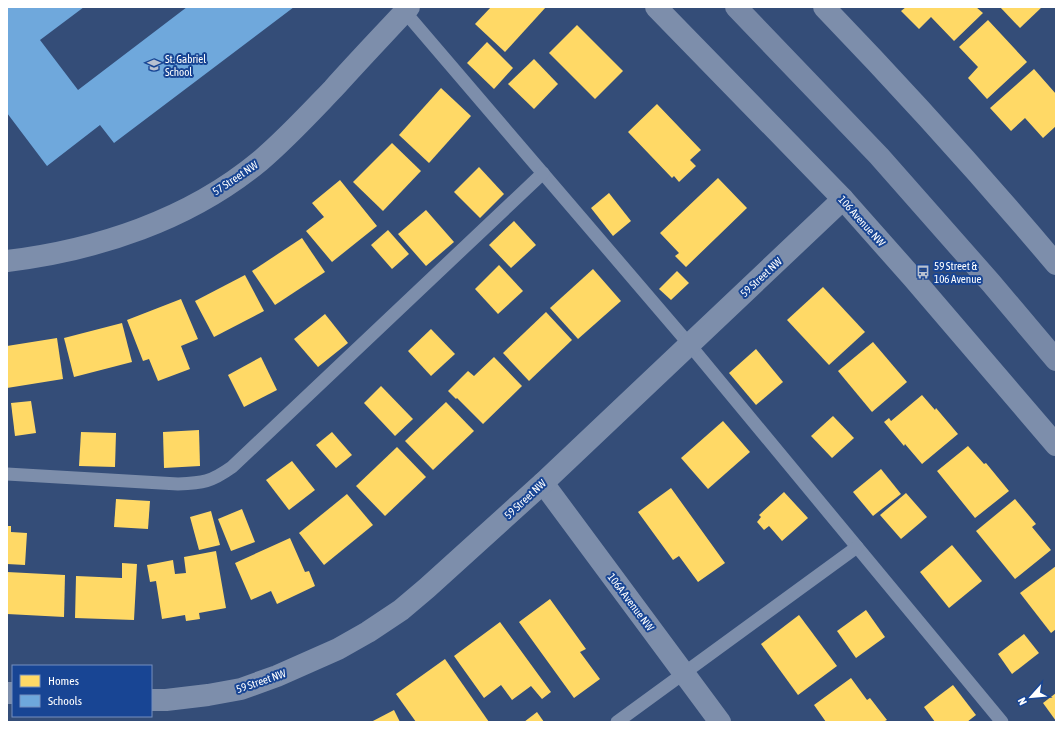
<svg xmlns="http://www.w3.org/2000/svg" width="1063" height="729" viewBox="0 0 1063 729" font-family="'Asap Condensed',sans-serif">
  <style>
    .homes { fill: #ffd966 }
    .schools { fill: #6fa8dc }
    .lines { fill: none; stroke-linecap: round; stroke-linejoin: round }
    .lane { stroke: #7d8eab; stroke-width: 13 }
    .street { stroke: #7d8eab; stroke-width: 22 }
    .secondary { stroke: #7889a7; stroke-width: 22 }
    .labels { text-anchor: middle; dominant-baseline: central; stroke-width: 4; stroke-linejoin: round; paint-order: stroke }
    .poi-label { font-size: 11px; fill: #fff; stroke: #184594; text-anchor: start }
    .street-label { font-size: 11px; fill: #fff; stroke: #184594 }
  </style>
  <rect width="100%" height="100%" fill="#344d78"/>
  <g class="homes">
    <path d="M491,7H546L505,52L475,24Z"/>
    <path d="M906,7H976L983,13L954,41L931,17L919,29L901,11Z"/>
    <path d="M1000,7H1042L1020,28Z"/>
    <path d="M988,20L1027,62L987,99L968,78L978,67L959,47Z"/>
    <path d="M577,25L623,71L595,99L549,53Z"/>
    <path d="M487,42L513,68L494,89L467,63Z"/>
    <path d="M534,59L558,84L534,109L508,84Z"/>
    <path d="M1034,69L1056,94V126L1043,138L1025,118L1011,131L990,108Z"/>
    <path d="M441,88L471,116L429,163L399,135Z"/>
    <path d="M657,104L701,150L690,160L696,166L679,182L674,176L672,178L628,132Z"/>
    <path d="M392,143L421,171L383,211L353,182Z"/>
    <path d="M479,167L504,194L480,218L454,192Z"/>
    <path d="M718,178L747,208L686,267L675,256L679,253L660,233Z"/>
    <path d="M340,180L377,226L332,262L306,231L324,217L312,203Z"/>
    <path d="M609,193L631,221L613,236L591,208Z"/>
    <path d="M426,210L454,242L426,266L398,234Z"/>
    <path d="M514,221L536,245L511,268L489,245Z"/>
    <path d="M388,230L409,254L392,269L371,245Z"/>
    <path d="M302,238L325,272L275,305L252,271Z"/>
    <path d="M499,265L523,291L498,314L475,289Z"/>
    <path d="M593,269L621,301L578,339L550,308Z"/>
    <path d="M677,271L689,283L671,300L659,289Z"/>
    <path d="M245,275L264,311L214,337L195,301Z"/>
    <path d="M823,287L865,332L829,365L787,320Z"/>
    <path d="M181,299L198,339L181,346L190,369L158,381L149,359L143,361L127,320Z"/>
    <path d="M546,312L572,340L529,381L503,353Z"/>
    <path d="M325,314L348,343L318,367L294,339Z"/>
    <path d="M122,323L132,362L74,377L64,338Z"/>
    <path d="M431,329L455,354L431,376L408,351Z"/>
    <path d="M57,338L63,379L7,388V346Z"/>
    <path d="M873,342L907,382L872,412L838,371Z"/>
    <path d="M756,349L783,382L756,405L729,373Z"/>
    <path d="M261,357L277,390L244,407L228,375Z"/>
    <path d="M494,357L522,386L483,424L457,398L456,399L448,391L468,371L474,376Z"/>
    <path d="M381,386L413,419L395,436L364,403Z"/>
    <path d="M922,395L935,410L936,408L958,434L922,464L905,444L904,446L884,422L889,418L891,421Z"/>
    <path d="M31,401L36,433L15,436L11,403Z"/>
    <path d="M446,402L474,431L433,470L405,441Z"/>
    <path d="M833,416L854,438L832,458L811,436Z"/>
    <path d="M723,421L750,452L708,489L681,458Z"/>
    <path d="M199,430L200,466L164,468L163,432Z"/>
    <path d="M81,432L116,433L115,467L79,466Z"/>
    <path d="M332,432L352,455L336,468L316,445Z"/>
    <path d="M968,446L984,464L986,463L1009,491L975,518L937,471Z"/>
    <path d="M397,447L426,477L385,516L356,486Z"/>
    <path d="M292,461L315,490L289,510L266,480Z"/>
    <path d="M881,469L901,494L873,516L853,492Z"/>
    <path d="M671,488L725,563L698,582L679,556L673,560L638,512Z"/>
    <path d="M784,492L808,518L782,541L769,526L764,530L757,522L761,517L759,515Z"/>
    <path d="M906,493L927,517L901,539L880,515Z"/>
    <path d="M347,494L373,525L324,565L299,533Z"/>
    <path d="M116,499L150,501L148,529L114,527Z"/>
    <path d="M1015,499L1036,524L1032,527L1051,550L1015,579L976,531Z"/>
    <path d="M242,509L255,542L231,551L218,519Z"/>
    <path d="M211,511L220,545L199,550L190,517Z"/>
    <path d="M7,526H11V532L27,533L25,565L7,564Z"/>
    <path d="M290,538L305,572L309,571L315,586L277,604L271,591L251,600L235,563Z"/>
    <path d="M952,545L982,581L949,608L920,572Z"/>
    <path d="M216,551L226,608L199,613L200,619L186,621L185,615L162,619L156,581L150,582L147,565L173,560L175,574L186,573L184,557Z"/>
    <path d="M122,563L137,564L134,620L75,618L76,576L122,578Z"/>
    <path d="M1056,566V629L1051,633L1020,593Z"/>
    <path d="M7,572L65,575L64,617L7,614Z"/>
    <path d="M550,599L586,649L580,652L600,679L574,698L519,622Z"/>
    <path d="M866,610L885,637L856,658L837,631Z"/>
    <path d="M799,615L837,666L798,695L761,644Z"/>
    <path d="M500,622L551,692L542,699L531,686L512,700L501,685L484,698L454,656Z"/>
    <path d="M1024,634L1039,653L1012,674L998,654Z"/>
    <path d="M445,659L489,722H416L396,694Z"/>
    <path d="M851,678L867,700L870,698L887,720L883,722H826L814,705Z"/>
    <path d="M953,685L976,715L967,722H935L924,707Z"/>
    <path d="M1056,693V721L1043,703Z"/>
    <path d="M394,710L400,722H371Z"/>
    <path d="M537,712L544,722H524Z"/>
  </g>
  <path class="schools" d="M7,7H84L40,40L78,90L187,7H294L114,143L100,125L47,166L7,113Z"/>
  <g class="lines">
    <g class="lane">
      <path d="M405,12L689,344L1002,722"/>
      <path d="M7,474L178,484C203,483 211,482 232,467L543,173"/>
      <path d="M617,722L857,547"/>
    </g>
    <g class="street">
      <path d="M656,7L843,199L913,278L1056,445"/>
      <path d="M824,7C904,90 982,176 1056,264"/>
      <path d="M7,261C97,250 189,220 260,161C286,139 309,114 333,89C358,61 384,34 409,7"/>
      <path d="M543,483L720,722"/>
      <path d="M7,693H13"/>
      <path d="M151,700H166L208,695L241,689L277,676L338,649L368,632L401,610L427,588L543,483L843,199"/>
    </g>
    <path class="secondary" d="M736,7L879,156L991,283L1056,360"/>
  </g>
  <defs>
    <g id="school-bare" transform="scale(1.08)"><path d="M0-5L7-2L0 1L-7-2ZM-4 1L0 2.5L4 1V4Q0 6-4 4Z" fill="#b8c1d0" stroke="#184594" stroke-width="2.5" paint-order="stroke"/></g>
    <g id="bus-bare" transform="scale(1.08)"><path d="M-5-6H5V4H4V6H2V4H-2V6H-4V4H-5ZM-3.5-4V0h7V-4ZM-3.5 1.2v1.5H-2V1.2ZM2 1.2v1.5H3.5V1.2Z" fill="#b8c1d0" stroke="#184594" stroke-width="2.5" paint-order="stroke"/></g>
  </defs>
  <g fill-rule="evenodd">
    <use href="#school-bare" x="154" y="65"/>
    <use href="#bus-bare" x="923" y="272"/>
  </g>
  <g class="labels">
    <g class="poi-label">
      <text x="165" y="59">St. Gabriel<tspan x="165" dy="13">School</tspan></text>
      <text x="934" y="266">59 Street &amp;<tspan x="934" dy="13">106 Avenue</tspan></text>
    </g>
    <g class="street-label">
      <text transform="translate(235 178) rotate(-34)">57 Street NW</text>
      <text transform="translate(862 221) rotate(48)">106 Avenue NW</text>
      <text transform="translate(761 277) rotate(-43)">59 Street NW</text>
      <text transform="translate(525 499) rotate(-43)">59 Street NW</text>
      <text transform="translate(631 602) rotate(53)">106A Avenue NW</text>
      <text transform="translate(261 681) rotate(-19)">59 Street NW</text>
    </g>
  </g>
  <rect width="1063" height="729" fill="none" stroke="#ffffff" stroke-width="16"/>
  <rect x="12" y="665" width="140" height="52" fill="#184594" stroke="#748fbf"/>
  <rect x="20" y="675" width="20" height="12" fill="#ffd966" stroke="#748fbf"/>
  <text x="48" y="685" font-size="12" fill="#ffffff">Homes</text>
  <rect x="20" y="695" width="20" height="12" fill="#6fa8dc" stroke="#748fbf"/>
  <text x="48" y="705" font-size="12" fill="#ffffff">Schools</text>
  <g transform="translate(1031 697) rotate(243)" stroke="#184594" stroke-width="3" paint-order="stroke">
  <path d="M0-3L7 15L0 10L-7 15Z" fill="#ffffff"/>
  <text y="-6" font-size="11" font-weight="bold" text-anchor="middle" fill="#ffffff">N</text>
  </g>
</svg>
